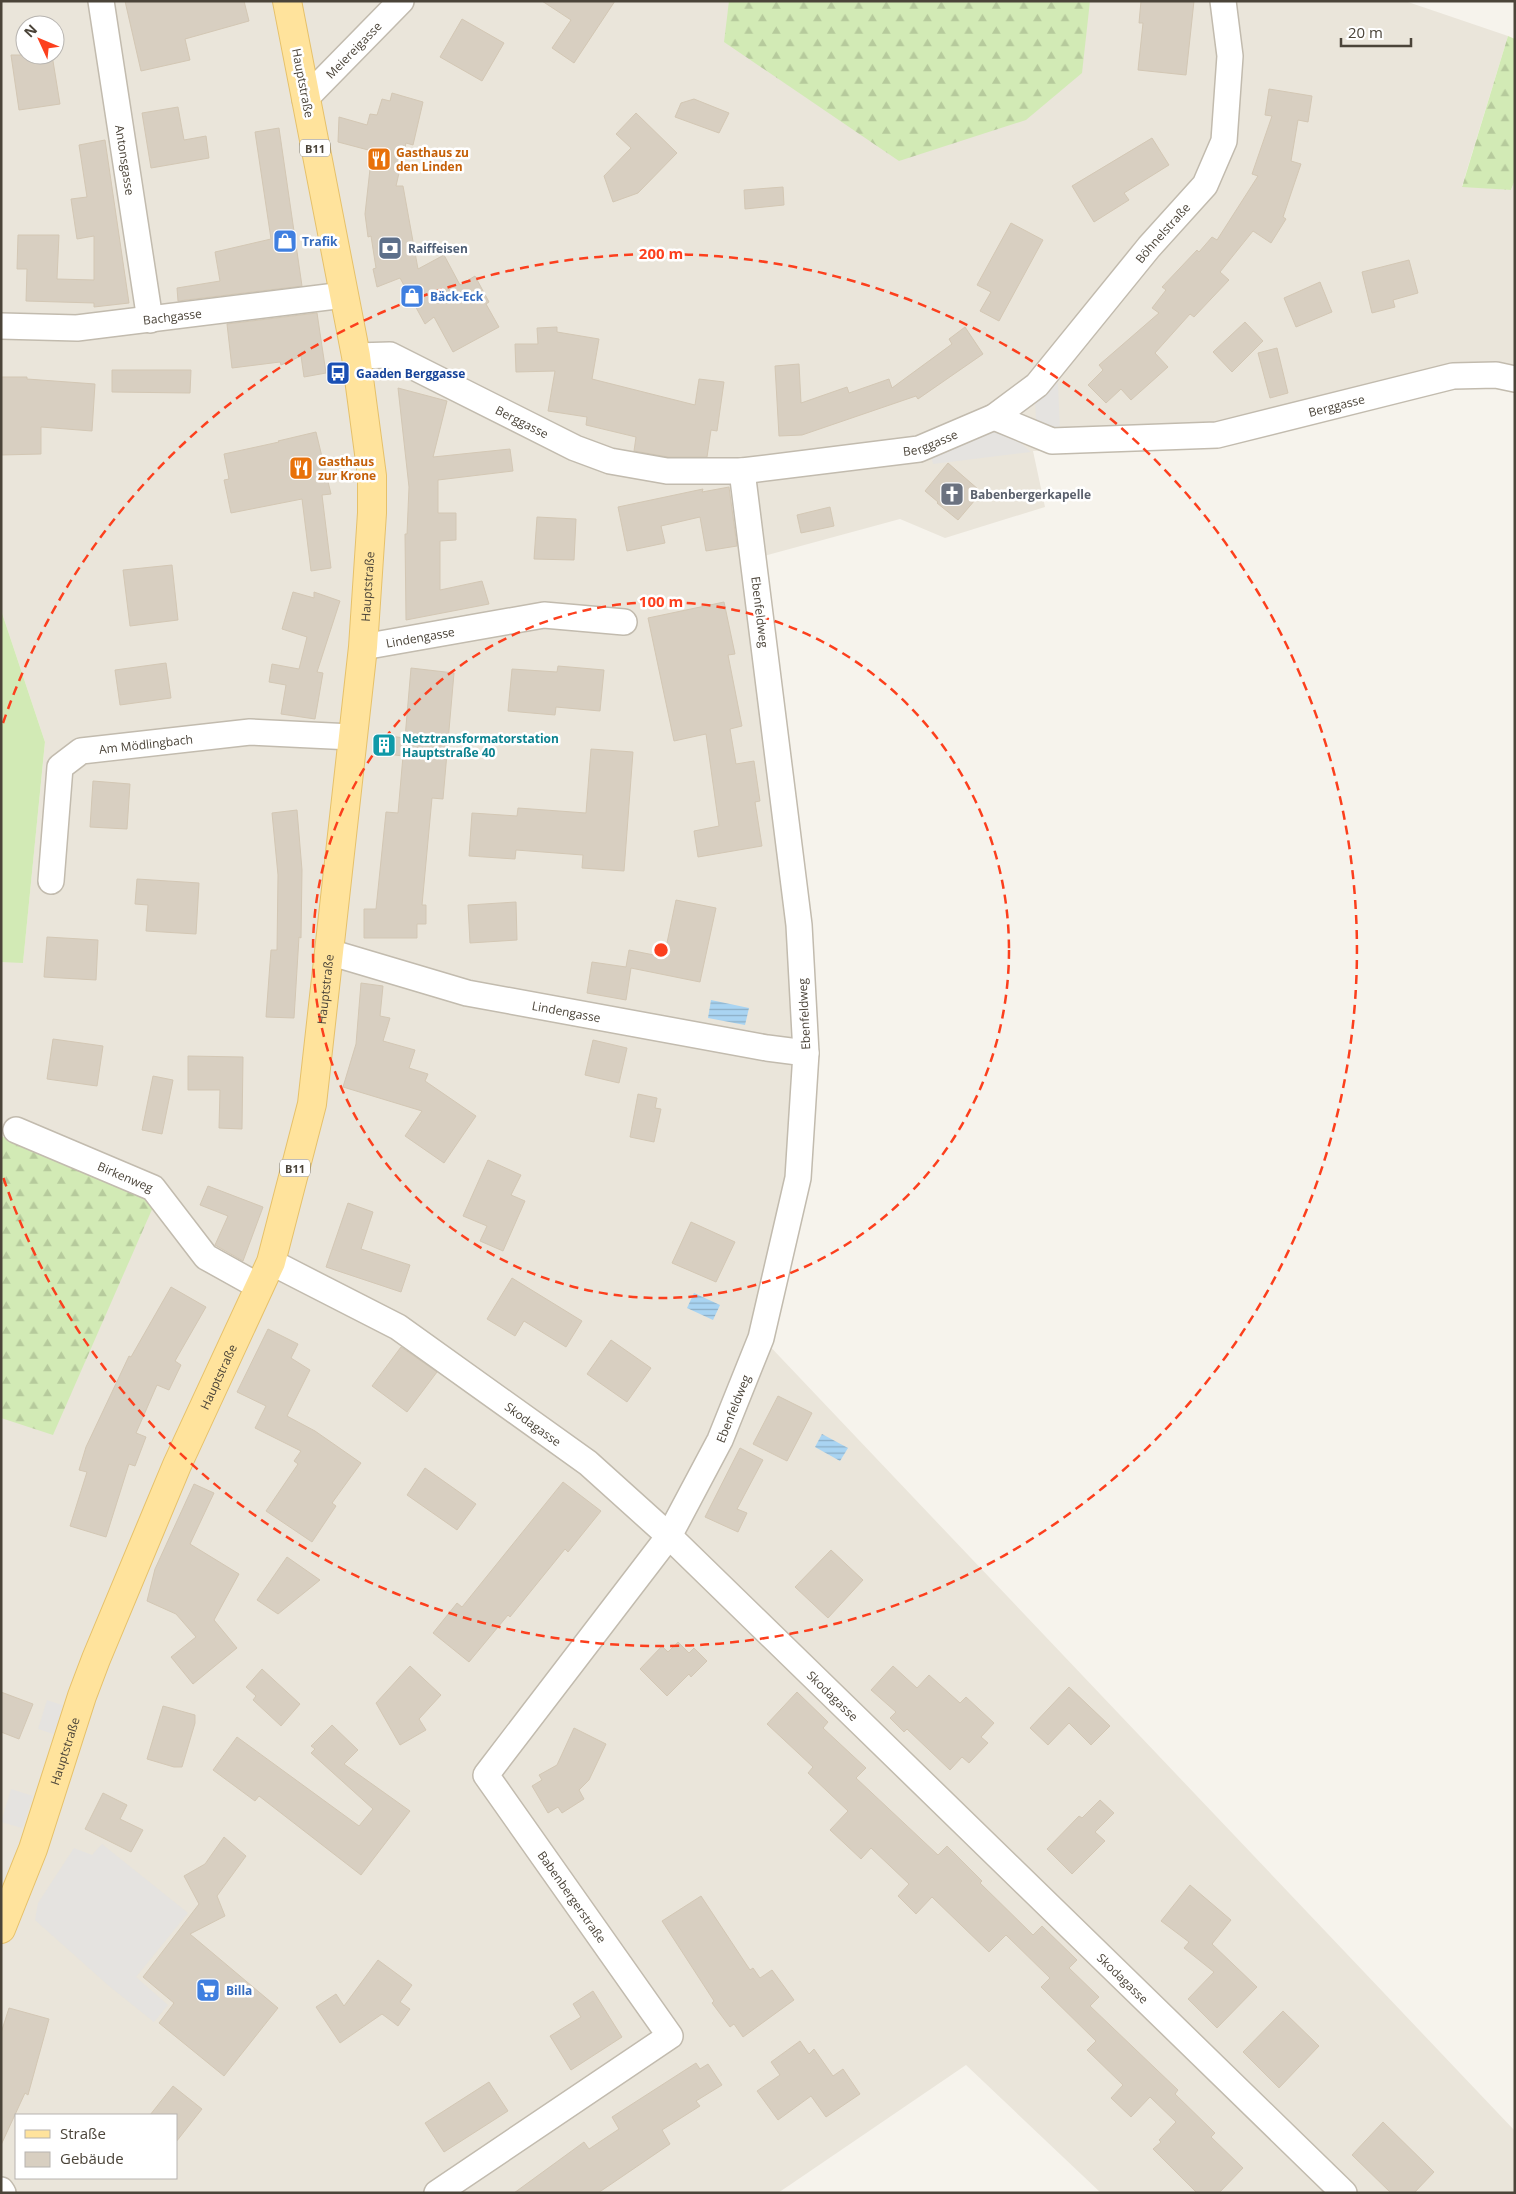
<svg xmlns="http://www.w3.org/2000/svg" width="1516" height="2194" viewBox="0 0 1516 2194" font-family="'Open Sans',sans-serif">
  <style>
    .residential { fill: #eae5da; fill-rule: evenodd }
    .grass { fill: #d2eab5 }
    .forest { fill: url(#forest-firs) }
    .parking { fill: #e5e3e0 }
    .water { fill: url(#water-rules) }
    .building { fill: #d8cfc1; stroke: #d3c7b4 }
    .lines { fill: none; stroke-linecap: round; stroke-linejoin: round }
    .minor-casing { stroke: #c2bbae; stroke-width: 28 }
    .major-casing { stroke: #e6c16a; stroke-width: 30 }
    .minor { stroke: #fff; stroke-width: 25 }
    .major { stroke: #ffe39c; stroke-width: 28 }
    .ring { fill: none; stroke: #fc3f1d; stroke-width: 2.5; stroke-dasharray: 9 6 }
    .labels { text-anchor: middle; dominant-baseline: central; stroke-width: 5; stroke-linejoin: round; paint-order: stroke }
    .shield { fill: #fff; stroke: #817c74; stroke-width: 1 }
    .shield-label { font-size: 11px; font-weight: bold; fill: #4b4439 }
    .street-label { font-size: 12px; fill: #4b4439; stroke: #fff }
    .food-label { font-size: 12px; font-weight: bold; fill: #c56008; stroke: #fff; text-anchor: start }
    .shop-label { font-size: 12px; font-weight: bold; fill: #366cbe; stroke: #fff; text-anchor: start }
    .service-label { font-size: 12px; font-weight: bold; fill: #4e5e75; stroke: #fff; text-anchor: start }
    .transit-label { font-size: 12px; font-weight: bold; fill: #164399; stroke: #fff; text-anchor: start }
    .worship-label { font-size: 12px; font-weight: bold; fill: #5b616d; stroke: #fff; text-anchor: start }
    .culture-label { font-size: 12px; font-weight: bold; fill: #0d838f; stroke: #fff; text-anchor: start }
    .centre { fill: #fc3f1d; stroke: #fff; stroke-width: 2.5 }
    .ring-label { font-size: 15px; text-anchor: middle; font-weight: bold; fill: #fc3f1d; stroke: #fff; stroke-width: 5; stroke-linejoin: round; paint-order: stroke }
  </style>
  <defs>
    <pattern id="forest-firs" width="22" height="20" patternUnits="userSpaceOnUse" patternTransform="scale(1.25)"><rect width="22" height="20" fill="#d2eab5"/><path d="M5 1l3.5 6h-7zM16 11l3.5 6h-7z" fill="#b6ca9c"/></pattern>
    <pattern id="water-rules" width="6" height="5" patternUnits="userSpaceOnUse" patternTransform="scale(1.25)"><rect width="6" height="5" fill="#a9d4f2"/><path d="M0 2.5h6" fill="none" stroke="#8caec5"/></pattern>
  </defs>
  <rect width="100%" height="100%" fill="#f6f3ec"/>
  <path class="residential" d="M1,1H1405L1508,36L1462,186L1511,190L1515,180V387L1475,383L1180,448L1033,451L1045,507L945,538L900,519L753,559L806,1053L762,1338L1515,2131V2193H1101L966,2065L778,2193H1V962H23L45,742L1,610ZM25,25H55V55H25ZM16,2115H176V2178H16Z"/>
  <path class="grass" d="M1,610L45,742L23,963L1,962Z"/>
  <g class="forest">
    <path d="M729,1H1090L1082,73L1026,120L899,161L724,42Z"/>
    <path d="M1508,36L1515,39V180L1511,190L1462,187Z"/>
    <path d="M1,1136L157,1198L53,1435L1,1418Z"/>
  </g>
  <g class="parking">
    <path d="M1054,378L1058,383L1060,430L1036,421L1035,401Z"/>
    <path d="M995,428L1007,431L1031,452L933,464L930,452Z"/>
    <path d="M47,1700L68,1707L59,1736L38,1729Z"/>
    <path d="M11,1789L33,1796L22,1828L1,1822Z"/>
    <path d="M102,1844L188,1913L136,1977L168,2005L154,2022L109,1986L35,1920L38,1903L74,1848L92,1855Z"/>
  </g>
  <g class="water">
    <path d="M711,1000L749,1008L745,1025L708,1018Z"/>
    <path d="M694,1293L720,1305L713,1320L687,1308Z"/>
    <path d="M822,1434L848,1448L840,1461L815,1447Z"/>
  </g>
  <g class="building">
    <path d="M125,1H244L249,21L185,39L190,60L141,71Z"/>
    <path d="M542,1H615L574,63L552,48L571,20Z"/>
    <path d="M1141,1H1194L1186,75L1138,70L1143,23H1139Z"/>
    <path d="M462,19L504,43L482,81L440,57Z"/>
    <path d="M11,55H52L60,104L19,110Z"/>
    <path d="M1269,89L1312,96L1308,122L1298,120L1291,161L1301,164L1283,217L1286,219L1271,243L1253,231L1220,272L1229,280L1194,317L1190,314L1155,353L1168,367L1131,400L1121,389L1106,403L1088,385L1103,370L1099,365L1159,313L1152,308L1166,290L1162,287L1197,250L1199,252L1212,237L1217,240L1258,176L1252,174L1272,116L1265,115Z"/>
    <path d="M392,93L423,102L413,145L406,143L396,186H403L418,269L444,255L460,285L475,276L489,302L486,304L499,327L453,352L434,317L425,324L400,278L377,287L373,269L376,268L371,236L368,237L365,214L372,151L338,142L339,117L367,125L370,114L377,115L382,99L390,101Z"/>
    <path d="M694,99L729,113L719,133L675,117L681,103Z"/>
    <path d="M178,107L184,140L206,136L209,158L151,168L142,113Z"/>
    <path d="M636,113L677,153L638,193L613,202L604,176L631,148L616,134Z"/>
    <path d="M279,128L302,286L178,301L177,288L220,281L215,252L271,239L255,132Z"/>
    <path d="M1152,138L1169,165L1124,193L1129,200L1094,222L1072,186Z"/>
    <path d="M105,140L129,303L94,307V303L26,301L27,269H17L18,235H59L57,279L94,280V236L77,239L71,199L87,197L79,145Z"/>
    <path d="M783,187L784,205L745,209L744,190Z"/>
    <path d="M1011,223L1043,240L999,321L980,311L991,292L977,285Z"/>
    <path d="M1409,260L1418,293L1393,300L1395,307L1372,313L1362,272Z"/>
    <path d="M1320,282L1332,312L1296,327L1284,298Z"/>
    <path d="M317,313L326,373L304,377L301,356L281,365L280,362L232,368L227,324Z"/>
    <path d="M1245,322L1263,341L1232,372L1213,352Z"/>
    <path d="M557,327V332L599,339L592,379L695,405L699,379L724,382L717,431L711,430L707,457H668L634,451L636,437L586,425L587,417L548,411L555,371L516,372L515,344H538L537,328Z"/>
    <path d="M965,327L983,354L918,399L916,396L802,435L779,436L775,366L799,364L801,403L847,387L849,393L889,379L892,388L952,344L949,339Z"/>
    <path d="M1277,348L1288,393L1270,398L1258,353Z"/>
    <path d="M112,370H191L190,393L112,392Z"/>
    <path d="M1,377H27V379L95,384L92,431L41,427V454L1,455Z"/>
    <path d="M398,388L447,401L433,457L510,449L513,471L438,480V513H456V540L440,541V590L482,581L489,604L406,620L405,534H407L409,487Z"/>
    <path d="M316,432L331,494L322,495L331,568L311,571L302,499L231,513L224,480L229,479L224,454L279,442L278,441Z"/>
    <path d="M948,463L979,490L972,497L975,500L958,520L937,503L938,502L925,491Z"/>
    <path d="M729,487L737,546L706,551L700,517L661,526L665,543L627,551L618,507L703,489L702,492Z"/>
    <path d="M830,507L834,526L801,533L797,515Z"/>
    <path d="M537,517L576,519L574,560L534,559Z"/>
    <path d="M172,565L178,620L130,626L123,570Z"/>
    <path d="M293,592L314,598V592L340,601L317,672L323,673L315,719L281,714L286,685L269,682L272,664L299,669L307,637L282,629Z"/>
    <path d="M724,602L735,654L728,655L742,726L730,729L736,764L754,761L760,801L755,802L762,846L698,857L694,831L719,826L706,734L674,741L648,618Z"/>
    <path d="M166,663L171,698L120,705L115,670Z"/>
    <path d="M558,666L604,670L600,711L556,707L555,715L508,711L512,669L557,672Z"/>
    <path d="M411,668L454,673L443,799L432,798L422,905H426V924H417V938H364V909H376L386,812L398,813L403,756L379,753L381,735L405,738Z"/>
    <path d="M591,749L633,752L624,871L582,868L583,855L516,850L515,859L469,856L472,813L517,816L518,808L586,813Z"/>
    <path d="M93,781L130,784L127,829L90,827Z"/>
    <path d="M297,810L302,870L301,938L299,937L294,1018L266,1017L271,950H277L278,875L272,813Z"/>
    <path d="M137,879L199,883L196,934L146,931L148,905L135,904Z"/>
    <path d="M676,900L716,908L700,982L631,968L626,1000L587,993L592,962L626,967L629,950L664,957Z"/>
    <path d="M516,902L517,940L470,943L468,905Z"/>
    <path d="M47,937L98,940L96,980L44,977Z"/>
    <path d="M361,983L383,986L380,1016L390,1018L383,1041L415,1050L409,1068L428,1074L425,1081L476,1116L444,1163L405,1136L422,1111L343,1087L356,1044Z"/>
    <path d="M53,1039L103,1046L97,1086L47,1079Z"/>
    <path d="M593,1040L627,1048L619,1083L585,1075Z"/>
    <path d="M188,1056L243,1057L242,1129L219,1128L220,1090H188Z"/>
    <path d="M153,1076L173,1080L162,1134L142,1130Z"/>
    <path d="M638,1094L657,1098L655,1108L661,1109L654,1142L630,1137Z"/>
    <path d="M488,1160L521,1175L511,1195L525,1201L503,1251L480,1241L487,1226L463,1216Z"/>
    <path d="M208,1186L263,1207L243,1261L215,1245L228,1216L200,1205Z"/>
    <path d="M348,1203L373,1212L361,1249L410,1265L401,1292L326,1267Z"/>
    <path d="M691,1222L735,1242L716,1282L672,1263Z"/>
    <path d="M512,1278L582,1321L566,1347L524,1321L515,1336L487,1319Z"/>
    <path d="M171,1287L206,1307L175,1361L181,1365L169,1390L157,1385L136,1433L146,1437L135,1466L129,1464L106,1537L70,1526L87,1472L79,1470L86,1447L129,1356L131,1357Z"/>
    <path d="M268,1329L298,1344L291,1358L310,1370L287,1416L315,1431L361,1463L332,1503L336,1506L312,1542L266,1511L298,1464L294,1461L301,1451L255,1428L266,1406L237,1392Z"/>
    <path d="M611,1340L651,1368L627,1402L587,1374Z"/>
    <path d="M401,1347L437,1372L407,1412L372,1386Z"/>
    <path d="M778,1396L812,1413L787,1461L753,1444Z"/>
    <path d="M740,1448L763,1460L737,1509L747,1513L738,1532L705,1517Z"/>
    <path d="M425,1468L476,1504L457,1530L407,1495Z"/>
    <path d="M563,1482L601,1511L568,1552L565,1549L510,1617L508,1615L469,1662L433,1633L457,1603L462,1607Z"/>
    <path d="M194,1484L214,1493L190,1544L239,1574L214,1620L237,1648L193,1684L171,1657L196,1637L176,1614L147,1601L155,1569Z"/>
    <path d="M831,1550L863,1580L828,1618L795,1587Z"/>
    <path d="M287,1557L320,1580L278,1614L257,1600Z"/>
    <path d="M678,1642L689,1653L694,1648L707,1661L691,1677L689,1674L667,1696L640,1669L662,1646L668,1652Z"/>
    <path d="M410,1666L441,1695L419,1719L426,1730L400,1745L376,1703Z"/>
    <path d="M893,1666L917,1688L929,1675L960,1703L966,1697L994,1723L981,1737L988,1743L969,1763L962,1757L950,1770L907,1729L904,1732L890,1718L896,1712L871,1690Z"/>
    <path d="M262,1669L300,1704L281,1726L253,1700L256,1696L246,1687Z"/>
    <path d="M1069,1687L1110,1726L1091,1745L1069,1723L1048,1745L1030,1728Z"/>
    <path d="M1,1692L33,1704L19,1739L1,1732Z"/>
    <path d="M797,1692L828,1722L823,1728L866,1768L856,1778L938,1855L947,1846L982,1881L980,1883L1033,1935L1042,1926L1077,1960L1069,1968L1099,1997L1090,2006L1178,2090L1175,2094L1215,2133L1211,2137L1243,2168L1219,2193H1197L1153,2149L1161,2142L1159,2140L1176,2122L1150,2097L1131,2117L1111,2098L1123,2085L1087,2050L1096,2041L1041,1987L1050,1978L1006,1935L989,1952L932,1897L916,1914L898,1896L909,1884L871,1848L861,1859L830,1830L848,1811L808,1773L813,1767L767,1724Z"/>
    <path d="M163,1706L195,1715V1723L182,1767H174L147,1759Z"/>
    <path d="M332,1725L358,1750L344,1764L410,1811L361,1875L259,1796L255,1801L213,1770L237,1737L359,1826L373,1809L311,1753L315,1749L311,1746Z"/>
    <path d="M574,1728L606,1744L589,1780L579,1790L584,1799L562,1813L558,1807L548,1813L532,1786L542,1780L539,1775L557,1765Z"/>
    <path d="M103,1793L127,1805L120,1819L143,1830L131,1852L85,1829Z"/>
    <path d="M1100,1800L1114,1813L1095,1832L1105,1841L1072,1874L1047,1849L1079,1816L1082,1818Z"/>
    <path d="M224,1837L246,1856L217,1896L225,1916L190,1934L278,2008L224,2076L159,2023L174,2003L143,1977L199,1904L184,1876L205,1864Z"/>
    <path d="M1190,1885L1231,1920L1212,1944L1257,1987L1217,2028L1188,1999L1214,1972L1184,1948L1189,1942L1161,1921Z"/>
    <path d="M701,1896L750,1970L753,1968L760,1978L772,1970L794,2000L743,2037L734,2024L730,2027L712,2003L714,2001L662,1921Z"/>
    <path d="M378,1960L412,1985L400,2002L410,2009L398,2026L382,2014L340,2043L316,2007L336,1994L344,2006Z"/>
    <path d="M593,1991L622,2037L571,2070L550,2036L581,2017L573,2004Z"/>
    <path d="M9,2008L49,2019L28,2095L25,2093L1,2145V2033Z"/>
    <path d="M1283,2011L1319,2046L1279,2088L1243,2052Z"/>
    <path d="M800,2041L809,2054L814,2049L833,2076L843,2069L860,2094L826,2117L811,2096L778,2120L757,2091L780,2075L771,2062Z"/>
    <path d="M696,2063L700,2069L708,2064L722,2085L696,2101L700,2106L662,2130L670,2144L598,2193H514L584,2142L589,2149L619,2129L612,2117Z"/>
    <path d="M489,2082L508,2111L444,2152L425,2123Z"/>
    <path d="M173,2086L202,2109L176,2142V2115H150Z"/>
    <path d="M1383,2122L1434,2172L1414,2193H1391L1352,2155Z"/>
  </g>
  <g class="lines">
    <g class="minor-casing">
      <g id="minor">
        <path id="s1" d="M101,1L150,320"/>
        <path id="s2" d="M305,99L401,1"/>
        <path id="s3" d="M1,326L77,328L344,295"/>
        <path id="s4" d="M356,356L390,355L575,448L610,461L667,471H742L919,449L994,417L1037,385L1149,247L1205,185L1224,141L1230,56L1223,1"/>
        <path id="s5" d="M994,417L1052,441L1217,435L1453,376L1496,375L1515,379"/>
        <path id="s6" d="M363,647L544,615L624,622"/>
        <path id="s7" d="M51,881L60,767L81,751L250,732L352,737"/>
        <path id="s8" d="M329,952L467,993L767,1048L806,1053"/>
        <path id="s9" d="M16,1130L153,1188L206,1257L260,1287"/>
        <path id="s10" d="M271,1262L398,1327L588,1463L669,1536L1344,2193"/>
        <path d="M1,2190L3,2193"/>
        <path id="s11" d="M437,2193L670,2036L486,1775L669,1536L720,1440L761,1338L798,1178L806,1053L799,925L742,471"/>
      </g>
    </g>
    <g class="major-casing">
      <g id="major">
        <path id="s12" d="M1,1929L33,1849L82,1696L96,1659L177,1465L271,1262L312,1104L363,647L372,513V476L356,356L287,1"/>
      </g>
    </g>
    <use href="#minor" class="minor"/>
    <use href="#major" class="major"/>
  </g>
  <g class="ring">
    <circle cx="661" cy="950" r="348"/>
    <path d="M3 723A696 696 0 1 1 3 1177"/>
  </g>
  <defs>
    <g id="restaurant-square" transform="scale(1.25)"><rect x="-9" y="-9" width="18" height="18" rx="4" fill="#e8710a" stroke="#fff"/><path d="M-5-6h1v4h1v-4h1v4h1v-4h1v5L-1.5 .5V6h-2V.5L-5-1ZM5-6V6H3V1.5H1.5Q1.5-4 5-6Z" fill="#fff"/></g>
    <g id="shop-square" transform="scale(1.25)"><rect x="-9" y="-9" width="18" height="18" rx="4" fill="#3f7fe0" stroke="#fff"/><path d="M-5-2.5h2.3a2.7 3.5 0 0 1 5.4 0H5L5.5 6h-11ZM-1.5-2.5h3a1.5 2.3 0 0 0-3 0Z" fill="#fff"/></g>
    <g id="bank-square" transform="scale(1.25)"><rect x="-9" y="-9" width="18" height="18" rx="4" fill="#5c6f8a" stroke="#fff"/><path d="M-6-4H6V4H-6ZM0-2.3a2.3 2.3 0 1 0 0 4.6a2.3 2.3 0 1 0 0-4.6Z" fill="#fff"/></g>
    <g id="bus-square" transform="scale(1.25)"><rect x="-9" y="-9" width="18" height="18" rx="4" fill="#1a4fb4" stroke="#fff"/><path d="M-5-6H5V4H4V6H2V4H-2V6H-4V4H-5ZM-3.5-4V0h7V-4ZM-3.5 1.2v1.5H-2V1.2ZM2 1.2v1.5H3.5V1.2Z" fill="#fff"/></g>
    <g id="church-square" transform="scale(1.25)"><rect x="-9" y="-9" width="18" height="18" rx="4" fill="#6b7280" stroke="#fff"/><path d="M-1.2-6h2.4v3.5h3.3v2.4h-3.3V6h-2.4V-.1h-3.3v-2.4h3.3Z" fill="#fff"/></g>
    <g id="building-square" transform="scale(1.25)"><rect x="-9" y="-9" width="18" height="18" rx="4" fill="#0f9aa8" stroke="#fff"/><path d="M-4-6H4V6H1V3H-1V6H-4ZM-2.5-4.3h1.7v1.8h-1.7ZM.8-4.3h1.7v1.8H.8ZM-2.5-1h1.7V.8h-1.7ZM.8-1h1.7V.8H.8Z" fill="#fff"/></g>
    <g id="supermarket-square" transform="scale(1.25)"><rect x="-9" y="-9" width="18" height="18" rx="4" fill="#3f7fe0" stroke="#fff"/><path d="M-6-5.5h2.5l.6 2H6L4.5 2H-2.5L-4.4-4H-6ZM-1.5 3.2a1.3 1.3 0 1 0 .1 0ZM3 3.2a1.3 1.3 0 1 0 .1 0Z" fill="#fff"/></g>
  </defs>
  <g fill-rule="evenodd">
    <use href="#restaurant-square" x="379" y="159"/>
    <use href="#shop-square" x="285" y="241"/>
    <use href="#bank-square" x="390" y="248"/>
    <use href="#shop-square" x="412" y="296"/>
    <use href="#bus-square" x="338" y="373"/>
    <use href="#restaurant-square" x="301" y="468"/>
    <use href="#church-square" x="952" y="494"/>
    <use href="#building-square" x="384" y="745"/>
    <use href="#supermarket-square" x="208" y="1990"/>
  </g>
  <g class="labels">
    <g class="shield">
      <rect x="300" y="139.5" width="30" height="17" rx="4"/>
      <rect x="280" y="1159.5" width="30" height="17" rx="4"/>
    </g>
    <g class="shield-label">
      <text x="315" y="148">B11</text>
      <text x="295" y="1168">B11</text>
    </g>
    <g class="street-label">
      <text stroke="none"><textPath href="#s2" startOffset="69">Meiereigasse</textPath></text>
      <text transform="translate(303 83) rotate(79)">Hauptstraße</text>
      <text stroke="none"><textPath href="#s1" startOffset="161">Antonsgasse</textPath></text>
      <text stroke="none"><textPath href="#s4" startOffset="922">Böhnelstraße</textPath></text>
      <text stroke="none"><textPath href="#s3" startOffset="172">Bachgasse</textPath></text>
      <text stroke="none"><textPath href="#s5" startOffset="351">Berggasse</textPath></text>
      <text stroke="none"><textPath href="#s4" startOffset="182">Berggasse</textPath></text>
      <text stroke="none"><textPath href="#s4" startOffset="602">Berggasse</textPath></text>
      <text stroke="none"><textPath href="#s12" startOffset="1404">Hauptstraße</textPath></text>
      <text transform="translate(760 612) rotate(83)">Ebenfeldweg</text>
      <text stroke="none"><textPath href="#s6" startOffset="58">Lindengasse</textPath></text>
      <text stroke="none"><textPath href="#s7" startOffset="206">Am Mödlingbach</textPath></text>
      <text stroke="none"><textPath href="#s12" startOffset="999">Hauptstraße</textPath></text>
      <text stroke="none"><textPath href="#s8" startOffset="245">Lindengasse</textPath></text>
      <text transform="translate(804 1014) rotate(-93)">Ebenfeldweg</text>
      <text stroke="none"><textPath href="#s9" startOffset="119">Birkenweg</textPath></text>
      <text stroke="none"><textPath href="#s12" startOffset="594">Hauptstraße</textPath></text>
      <text stroke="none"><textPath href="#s11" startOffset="1044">Ebenfeldweg</textPath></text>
      <text stroke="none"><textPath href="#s10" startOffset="309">Skodagasse</textPath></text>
      <text stroke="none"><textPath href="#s10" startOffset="714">Skodagasse</textPath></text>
      <text stroke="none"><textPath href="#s12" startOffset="189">Hauptstraße</textPath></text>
      <text transform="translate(572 1897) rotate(55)">Babenbergerstraße</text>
      <text stroke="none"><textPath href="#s10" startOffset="1119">Skodagasse</textPath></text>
    </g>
    <g class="food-label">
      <text x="396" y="152">Gasthaus zu<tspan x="396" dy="14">den Linden</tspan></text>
      <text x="318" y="461">Gasthaus<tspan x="318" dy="14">zur Krone</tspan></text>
    </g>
    <g class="shop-label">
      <text x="302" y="241">Trafik</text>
      <text x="430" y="296">Bäck-Eck</text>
      <text x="226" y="1990">Billa</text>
    </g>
    <g class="service-label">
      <text x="408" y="248">Raiffeisen</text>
    </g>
    <g class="transit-label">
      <text x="356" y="373">Gaaden Berggasse</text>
    </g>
    <g class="worship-label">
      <text x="970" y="494">Babenbergerkapelle</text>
    </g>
    <g class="culture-label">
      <text x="402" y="738">Netztransformatorstation<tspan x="402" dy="14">Hauptstraße 40</tspan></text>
    </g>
  </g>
  <circle cx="661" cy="950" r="8" class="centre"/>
  <g class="ring-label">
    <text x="661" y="259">200 m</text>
    <text x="661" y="607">100 m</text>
  </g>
  <rect width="1516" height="2194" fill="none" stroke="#4b4439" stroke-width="5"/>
  <rect x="15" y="2114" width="162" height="65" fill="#ffffff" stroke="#b7b4b0"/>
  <rect x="25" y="2130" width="25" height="8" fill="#ffe39c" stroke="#b7b4b0"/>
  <text x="60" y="2139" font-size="15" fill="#4b4439">Straße</text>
  <rect x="25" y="2152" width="25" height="15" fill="#d8cfc1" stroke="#b7b4b0"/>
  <text x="60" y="2164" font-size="15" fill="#4b4439">Gebäude</text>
  <g transform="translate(40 40) rotate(314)"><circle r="24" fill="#ffffff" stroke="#b7b4b0"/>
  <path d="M0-4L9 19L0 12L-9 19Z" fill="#fc3f1d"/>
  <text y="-8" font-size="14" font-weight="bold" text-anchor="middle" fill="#4b4439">N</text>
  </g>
  <path d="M1341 38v8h70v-8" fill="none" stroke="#4b4439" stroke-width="2.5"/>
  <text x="1348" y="38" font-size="15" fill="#4b4439" stroke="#ffffff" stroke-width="4" paint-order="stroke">20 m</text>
</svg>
